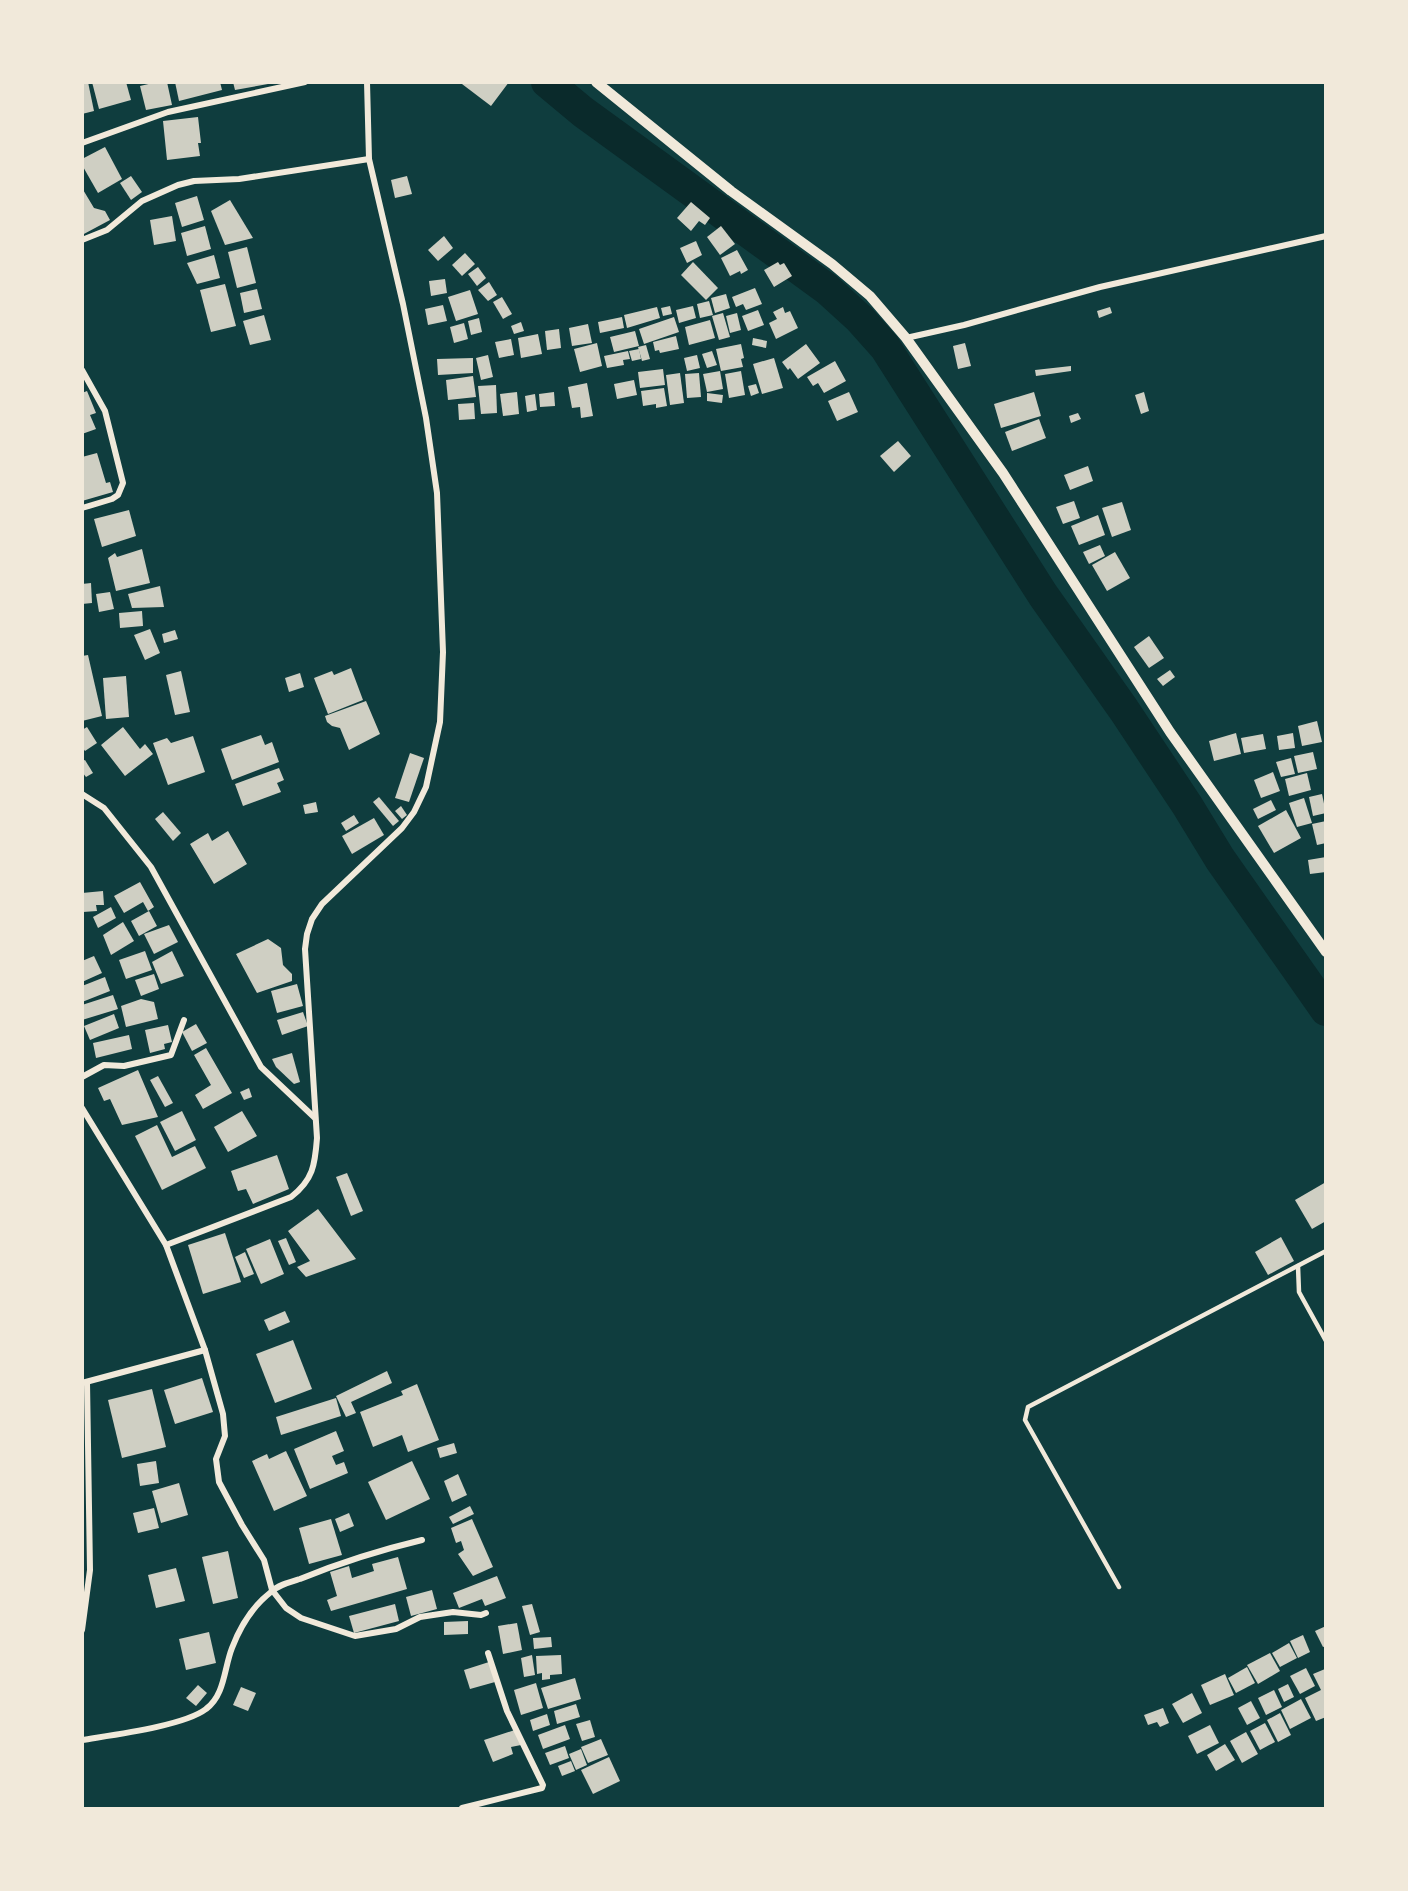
<svg xmlns="http://www.w3.org/2000/svg" width="1408" height="1891" viewBox="0 0 1408 1891" font-family="'Alegreya Sans',sans-serif">
  <style>
    .lines { fill: none; stroke-linecap: round; stroke-linejoin: round }
    .river { stroke: #0a2a2b; stroke-width: 32 }
    .building { fill: #cfcfc3 }
    .service { stroke: #f1e9da; stroke-width: 4.5 }
    .minor { stroke: #f1e9da; stroke-width: 6 }
    .tertiary { stroke: #f1e9da; stroke-width: 10 }
  </style>
  <rect width="100%" height="100%" fill="#0f3d3e"/>
  <g class="lines">
    <path class="river" d="M547,82L583,112L827,289L860,319L885,347L1043,595L1124,710L1187,805L1220,859L1326,1010"/>
  </g>
  <g class="building">
    <path d="M82,82H88L94,111L82,114Z"/>
    <path d="M92,82H126L131,100L99,109Z"/>
    <path d="M157,82H167L172,105L146,110L140,86Z"/>
    <path d="M175,82H220L222,90L179,101Z"/>
    <path d="M233,82H268V84L235,90Z"/>
    <path d="M463,82H509L491,106L462,84Z"/>
    <path d="M198,117L201,143H198L200,156L167,160L163,121Z"/>
    <path d="M105,147L122,179L98,193L82,165V159Z"/>
    <path d="M131,176L142,192L131,200L120,183Z"/>
    <path d="M407,176L412,194L395,198L391,180Z"/>
    <path d="M82,188L94,208L105,211L110,220L82,235Z"/>
    <path d="M197,196L204,220L182,227L175,203Z"/>
    <path d="M230,200L253,238L225,245L211,211Z"/>
    <path d="M691,202L710,218L705,225L699,221L691,231L677,218Z"/>
    <path d="M172,216L176,241L154,245L150,220Z"/>
    <path d="M205,226L211,249L187,256L181,233Z"/>
    <path d="M721,226L735,244L720,255L707,237Z"/>
    <path d="M444,236L453,248L438,261L428,250Z"/>
    <path d="M696,241L702,255L687,263L680,248Z"/>
    <path d="M247,247L256,283L237,288L228,252Z"/>
    <path d="M737,250L748,270L741,274L740,271L730,276L721,258Z"/>
    <path d="M465,253L475,264L462,276L452,265Z"/>
    <path d="M214,255L220,278L197,284L187,263Z"/>
    <path d="M693,262L718,288L706,300L681,275Z"/>
    <path d="M778,262L780,265L784,263L792,276L774,287L764,270Z"/>
    <path d="M478,267L486,278L477,286L468,274Z"/>
    <path d="M445,279L447,293L431,296L429,281Z"/>
    <path d="M489,282L497,295L488,301L478,290Z"/>
    <path d="M225,284L236,326L211,332L200,290Z"/>
    <path d="M755,288L762,304L746,310L743,304L736,307L732,297Z"/>
    <path d="M257,289L262,309L244,313L240,293Z"/>
    <path d="M470,290L478,314L456,321L448,297Z"/>
    <path d="M726,294L730,308L715,313L711,298Z"/>
    <path d="M502,297L512,314L503,319L493,302Z"/>
    <path d="M709,301L713,315L700,318L697,304Z"/>
    <path d="M443,305L447,321L428,325L425,309Z"/>
    <path d="M670,306L672,314L663,316L661,308Z"/>
    <path d="M693,306L696,318L679,323L676,310Z"/>
    <path d="M657,307L660,318L627,328L624,315Z"/>
    <path d="M783,307L785,313L790,311L798,328L776,339L769,323L777,319L773,312Z"/>
    <path d="M1110,307L1112,313L1099,318L1097,311Z"/>
    <path d="M758,310L764,325L748,331L742,316Z"/>
    <path d="M723,313L730,337L719,340L712,316Z"/>
    <path d="M737,313L741,330L730,333L726,316Z"/>
    <path d="M264,315L271,340L250,345L243,321Z"/>
    <path d="M622,317L624,328L600,333L598,322Z"/>
    <path d="M674,317L679,332L644,344L639,329Z"/>
    <path d="M479,318L482,332L471,335L468,321Z"/>
    <path d="M710,320L715,338L689,345L685,327Z"/>
    <path d="M521,322L524,331L514,334L511,326Z"/>
    <path d="M464,323L468,339L454,343L450,327Z"/>
    <path d="M588,324L592,343L572,346L569,328Z"/>
    <path d="M559,329L561,348L547,350L545,331Z"/>
    <path d="M635,331L639,346L614,352L610,337Z"/>
    <path d="M538,334L542,354L521,358L518,338Z"/>
    <path d="M676,336L679,349L660,353L659,350L655,351L653,342Z"/>
    <path d="M753,338L767,341L766,348L752,345Z"/>
    <path d="M511,339L514,355L499,358L495,342Z"/>
    <path d="M597,343L602,366L580,372L574,349Z"/>
    <path d="M965,343L971,366L958,369L953,346Z"/>
    <path d="M741,344L744,358L741,359L743,367L721,371L716,349Z"/>
    <path d="M806,344L820,363L798,379L790,368L788,370L782,362Z"/>
    <path d="M646,345L650,359L642,361L638,347Z"/>
    <path d="M639,349L641,359L632,361L629,351Z"/>
    <path d="M628,351L630,359L623,360L624,365L607,368L604,356Z"/>
    <path d="M712,351L717,365L707,368L702,354Z"/>
    <path d="M488,355L493,377L481,380L476,358Z"/>
    <path d="M697,355L700,368L687,371L684,358Z"/>
    <path d="M473,358V373L438,375L437,359Z"/>
    <path d="M774,358L783,388L762,394L753,364Z"/>
    <path d="M835,361L846,381L824,393L818,383L813,386L807,377Z"/>
    <path d="M1071,366V371L1036,376L1035,370Z"/>
    <path d="M663,369L665,385L640,388L638,372Z"/>
    <path d="M720,371L723,389L707,392L703,374Z"/>
    <path d="M741,371L745,395L729,398L725,374Z"/>
    <path d="M680,373L684,403L670,405L666,375Z"/>
    <path d="M699,373L701,397L687,398L685,374Z"/>
    <path d="M473,376L476,397L448,400L446,380Z"/>
    <path d="M634,380L637,395L617,399L614,384Z"/>
    <path d="M587,383L593,416L581,418L580,407L572,408L568,387Z"/>
    <path d="M756,384L759,393L751,396L748,386Z"/>
    <path d="M496,385L497,413L481,414L478,386Z"/>
    <path d="M664,388L667,406L656,408V404L643,406L641,391Z"/>
    <path d="M87,391L96,413L90,415L96,429L82,434V393Z"/>
    <path d="M517,392L519,414L503,416L500,394Z"/>
    <path d="M554,392L555,406L540,407L539,394Z"/>
    <path d="M849,392L858,412L837,421L828,401Z"/>
    <path d="M1034,392L1041,416L1001,428L994,404Z"/>
    <path d="M1144,392L1149,411L1141,414L1135,395Z"/>
    <path d="M707,393L723,395L722,403L707,401Z"/>
    <path d="M535,394L537,410L527,412L525,396Z"/>
    <path d="M474,403L475,419L459,420L458,404Z"/>
    <path d="M1078,413L1081,419L1071,423L1069,416Z"/>
    <path d="M1039,419L1046,438L1012,451L1005,432Z"/>
    <path d="M898,441L911,456L894,472L880,456Z"/>
    <path d="M97,453L106,483L110,482L113,492L82,501V457Z"/>
    <path d="M1088,466L1093,481L1070,490L1064,475Z"/>
    <path d="M1074,501L1080,518L1063,524L1056,507Z"/>
    <path d="M1122,502L1131,530L1112,537L1102,508Z"/>
    <path d="M129,510L136,536L102,547L94,519Z"/>
    <path d="M1098,515L1105,535L1079,545L1071,526Z"/>
    <path d="M1100,545L1105,556L1089,564L1083,552Z"/>
    <path d="M142,549L150,583L116,591L108,558L115,553L117,557Z"/>
    <path d="M1115,552L1130,578L1107,591L1092,565Z"/>
    <path d="M91,583L92,603L82,604V584Z"/>
    <path d="M160,586L164,607L132,608L128,594Z"/>
    <path d="M110,592L114,609L99,612L96,594Z"/>
    <path d="M142,611L143,626L120,628L119,613Z"/>
    <path d="M150,629L160,653L145,660L134,635Z"/>
    <path d="M175,630L178,639L164,643L162,634Z"/>
    <path d="M1149,636L1164,658L1149,668L1134,647Z"/>
    <path d="M88,655L102,716L82,721V656Z"/>
    <path d="M351,668L363,700L328,714L314,678L332,671L334,675Z"/>
    <path d="M1170,670L1175,677L1163,686L1157,679Z"/>
    <path d="M181,671L190,712L175,715L166,675Z"/>
    <path d="M300,673L304,687L289,692L285,678Z"/>
    <path d="M126,676L129,717L106,719L103,678Z"/>
    <path d="M366,701L380,734L349,750L340,728L332,726L327,722L325,716Z"/>
    <path d="M1317,721L1322,742L1302,746L1298,726Z"/>
    <path d="M87,727L97,743L85,751L82,747V730Z"/>
    <path d="M123,727L140,749L145,744L153,754L125,776L101,745Z"/>
    <path d="M1236,733L1241,754L1214,761L1209,741Z"/>
    <path d="M1293,733L1295,748L1279,750L1277,736Z"/>
    <path d="M1263,734L1266,749L1244,753L1241,738Z"/>
    <path d="M261,735L265,745L272,742L279,762L232,780L221,749Z"/>
    <path d="M193,736L205,772L168,785L153,743L167,738L171,743Z"/>
    <path d="M1313,752L1317,769L1298,773L1294,756Z"/>
    <path d="M410,753L424,758L409,802L395,798Z"/>
    <path d="M1291,758L1295,774L1281,777L1276,762Z"/>
    <path d="M85,760L93,773L86,777L82,772V761Z"/>
    <path d="M279,768L284,780L277,783L281,792L243,806L235,784Z"/>
    <path d="M1273,772L1280,791L1261,798L1254,780Z"/>
    <path d="M1307,773L1311,790L1289,796L1285,779Z"/>
    <path d="M1322,794L1326,813L1313,816L1309,797Z"/>
    <path d="M379,797L399,821L393,826L373,802Z"/>
    <path d="M1304,798L1312,823L1297,827L1289,803Z"/>
    <path d="M1271,800L1276,810L1258,819L1253,809Z"/>
    <path d="M316,802L318,812L305,814L303,805Z"/>
    <path d="M401,806L407,815L402,819L395,811Z"/>
    <path d="M1286,810L1301,838L1274,853L1258,826Z"/>
    <path d="M163,812L181,833L173,841L155,819Z"/>
    <path d="M354,815L359,823L346,831L341,823Z"/>
    <path d="M374,818L384,835L352,854L342,836Z"/>
    <path d="M1326,821V843L1317,845L1312,824Z"/>
    <path d="M228,831L247,864L214,884L190,844L208,833L212,841Z"/>
    <path d="M1326,857V872L1310,874L1308,860Z"/>
    <path d="M140,882L154,907L148,911L143,902L124,913L114,896Z"/>
    <path d="M103,891L104,905H96L97,911L83,912L82,893Z"/>
    <path d="M111,907L116,918L98,928L93,917Z"/>
    <path d="M149,911L157,926L139,936L131,921Z"/>
    <path d="M123,922L134,941L111,955L103,935Z"/>
    <path d="M169,925L178,942L154,954L144,934Z"/>
    <path d="M268,939L281,948L283,965L292,974V981L257,993L236,954Z"/>
    <path d="M145,951L152,970L126,979L119,960Z"/>
    <path d="M172,951L184,976L161,984L152,962Z"/>
    <path d="M94,956L102,973L82,982V961Z"/>
    <path d="M154,974L159,989L141,996L135,980Z"/>
    <path d="M105,977L110,991L82,1002V986Z"/>
    <path d="M297,984L303,1006L277,1013L271,991Z"/>
    <path d="M113,995L118,1009L82,1020V1005Z"/>
    <path d="M141,999L154,1002L158,1019L126,1027L121,1006Z"/>
    <path d="M303,1012L308,1026L282,1035L277,1020Z"/>
    <path d="M114,1014L119,1028L90,1040L84,1026Z"/>
    <path d="M196,1024L207,1043L192,1051L182,1032Z"/>
    <path d="M168,1025L172,1042L164,1044L165,1049L150,1053L145,1030Z"/>
    <path d="M129,1035L132,1049L96,1058L93,1043Z"/>
    <path d="M206,1048L232,1093L203,1109L195,1095L211,1085L194,1055Z"/>
    <path d="M292,1053L300,1082L294,1084L276,1067L272,1059Z"/>
    <path d="M138,1070L158,1117L122,1125L110,1099L104,1101L98,1088Z"/>
    <path d="M158,1076L173,1103L165,1107L150,1080Z"/>
    <path d="M249,1088L252,1097L244,1100L240,1092Z"/>
    <path d="M182,1111L196,1140L175,1151L160,1122Z"/>
    <path d="M242,1111L257,1136L228,1152L214,1127Z"/>
    <path d="M157,1125L172,1157L195,1146L206,1168L162,1190L135,1136Z"/>
    <path d="M277,1155L289,1189L253,1204L246,1189L238,1191L231,1171Z"/>
    <path d="M347,1173L363,1211L351,1216L336,1177Z"/>
    <path d="M1326,1182V1221L1312,1229L1295,1200Z"/>
    <path d="M318,1209L356,1259L306,1277L297,1267L310,1261L288,1231Z"/>
    <path d="M225,1233L241,1282L203,1294L188,1245Z"/>
    <path d="M1281,1237L1294,1261L1268,1275L1255,1252Z"/>
    <path d="M286,1238L296,1262L289,1265L278,1241Z"/>
    <path d="M270,1239L284,1274L261,1284L246,1249Z"/>
    <path d="M245,1252L254,1274L244,1278L235,1257Z"/>
    <path d="M285,1311L290,1322L269,1331L264,1320Z"/>
    <path d="M293,1340L312,1389L275,1403L256,1354Z"/>
    <path d="M387,1371L392,1383L351,1402L356,1413L346,1417L336,1396Z"/>
    <path d="M202,1378L213,1412L175,1424L164,1390Z"/>
    <path d="M417,1384L439,1440L408,1452L402,1435L373,1447L360,1412L403,1395L401,1391Z"/>
    <path d="M152,1389L166,1447L122,1458L108,1400Z"/>
    <path d="M336,1398L341,1416L281,1435L276,1417Z"/>
    <path d="M336,1431L344,1451L332,1456L336,1465L344,1462L348,1473L310,1489L294,1449Z"/>
    <path d="M454,1443L457,1453L440,1458L437,1448Z"/>
    <path d="M286,1451L307,1496L274,1511L252,1461L267,1454L269,1459Z"/>
    <path d="M156,1461L159,1483L140,1486L137,1464Z"/>
    <path d="M412,1461L430,1499L386,1520L368,1482Z"/>
    <path d="M458,1474L467,1495L452,1502L444,1481Z"/>
    <path d="M179,1483L188,1515L161,1523L152,1491Z"/>
    <path d="M470,1506L474,1514L453,1524L449,1517Z"/>
    <path d="M154,1508L159,1528L138,1533L133,1513Z"/>
    <path d="M349,1513L354,1526L340,1532L335,1519Z"/>
    <path d="M331,1519L342,1555L309,1564L299,1528Z"/>
    <path d="M472,1519L493,1567L473,1576L458,1554L464,1550L461,1541L456,1543L451,1528Z"/>
    <path d="M228,1551L238,1598L213,1604L202,1557Z"/>
    <path d="M398,1557L407,1589L331,1611L327,1600L337,1596L330,1572L349,1566L352,1578L374,1571L372,1564Z"/>
    <path d="M176,1568L185,1601L156,1608L148,1575Z"/>
    <path d="M497,1576L506,1598L485,1606L482,1599L459,1608L453,1593Z"/>
    <path d="M432,1590L437,1609L411,1616L406,1597Z"/>
    <path d="M395,1604L399,1621L354,1633L349,1616Z"/>
    <path d="M532,1604L540,1632L530,1635L522,1606Z"/>
    <path d="M468,1621V1634L444,1635V1622Z"/>
    <path d="M517,1623L522,1650L503,1654L498,1626Z"/>
    <path d="M1326,1626V1646L1323,1647L1315,1631Z"/>
    <path d="M209,1632L216,1663L186,1670L179,1639Z"/>
    <path d="M1303,1635L1310,1652L1298,1658L1290,1641Z"/>
    <path d="M551,1637L552,1647L534,1649L533,1638Z"/>
    <path d="M1289,1643L1297,1658L1280,1667L1272,1653Z"/>
    <path d="M1270,1653L1280,1671L1258,1684L1247,1665Z"/>
    <path d="M532,1655L535,1675L524,1677L521,1658Z"/>
    <path d="M561,1655L562,1674L550,1675V1679L542,1680V1673L537,1674L536,1656Z"/>
    <path d="M489,1662L495,1682L470,1689L464,1670Z"/>
    <path d="M1247,1667L1255,1683L1236,1693L1228,1678Z"/>
    <path d="M1306,1668L1315,1686L1300,1694L1290,1676Z"/>
    <path d="M1325,1669L1326,1717L1316,1721L1305,1698L1321,1690L1313,1674Z"/>
    <path d="M1225,1674L1234,1695L1210,1705L1201,1685Z"/>
    <path d="M575,1678L581,1699L548,1709L541,1688Z"/>
    <path d="M536,1683L543,1708L521,1715L514,1690Z"/>
    <path d="M1288,1684L1294,1697L1284,1702L1278,1689Z"/>
    <path d="M198,1685L207,1693L196,1706L186,1698Z"/>
    <path d="M241,1687L256,1693L248,1711L233,1705Z"/>
    <path d="M1274,1690L1282,1707L1266,1715L1258,1698Z"/>
    <path d="M1192,1693L1202,1713L1183,1723L1172,1704Z"/>
    <path d="M1301,1699L1311,1718L1290,1729L1281,1710Z"/>
    <path d="M1251,1701L1260,1718L1247,1725L1238,1708Z"/>
    <path d="M576,1704L580,1717L557,1724L554,1711Z"/>
    <path d="M1163,1708L1169,1723L1160,1727L1157,1722L1148,1725L1144,1715Z"/>
    <path d="M1280,1713L1291,1735L1278,1742L1267,1720Z"/>
    <path d="M547,1714L550,1725L533,1731L530,1720Z"/>
    <path d="M590,1720L595,1737L582,1741L576,1724Z"/>
    <path d="M1265,1723L1275,1742L1260,1750L1250,1731Z"/>
    <path d="M565,1725L570,1739L543,1749L538,1735Z"/>
    <path d="M1210,1725L1219,1743L1197,1754L1188,1736Z"/>
    <path d="M515,1730L521,1745L511,1747L513,1754L493,1762L484,1740Z"/>
    <path d="M1246,1732L1258,1754L1242,1763L1230,1741Z"/>
    <path d="M601,1739L608,1755L588,1763L581,1747Z"/>
    <path d="M1225,1744L1235,1760L1216,1771L1207,1755Z"/>
    <path d="M565,1746L569,1758L550,1765L545,1753Z"/>
    <path d="M581,1749L587,1765L576,1770L569,1754Z"/>
    <path d="M609,1757L620,1781L593,1794L581,1770Z"/>
    <path d="M571,1761L575,1771L562,1776L558,1766Z"/>
  </g>
  <g class="lines">
    <g class="service">
      <path d="M1298,1266L1299,1292L1326,1341"/>
      <path d="M1119,1587L1025,1420L1028,1407L1326,1251"/>
    </g>
    <g class="minor">
      <path d="M82,143L168,112L305,82"/>
      <path d="M82,240L107,230L142,201L178,185L194,181L239,179L369,159"/>
      <path d="M906,338L964,325L1100,287L1326,236"/>
      <path d="M82,370L105,411L123,483L118,495L112,499L82,508"/>
      <path d="M82,794L104,808L151,867L261,1067L315,1118"/>
      <path d="M82,1077L104,1065L124,1066L171,1055L184,1020"/>
      <path d="M82,1108L166,1245L205,1350L223,1414L225,1436L216,1459L219,1482L242,1525L264,1560L272,1590L286,1608L301,1618L355,1636L396,1629L420,1617L453,1612L481,1615L486,1613"/>
      <path d="M166,1245L291,1197C313,1180 315,1165 317,1138L305,949L307,934L312,919L322,904L402,828L414,812L426,787L440,722L443,652L437,493L426,418L403,304L369,159L367,82"/>
      <path d="M82,1383L205,1350"/>
      <path d="M82,1630L90,1570L87,1382"/>
      <path d="M82,1740C112,1735 184,1726 206,1709C225,1695 224,1668 232,1648C240,1627 253,1606 271,1592C278,1585 290,1582 300,1579C339,1563 380,1550 422,1540"/>
      <path d="M462,1808L542,1788L543,1785L507,1711L488,1653"/>
    </g>
    <path class="tertiary" d="M596,82L731,191L832,264L870,296L906,338L1003,473L1170,732L1326,952"/>
  </g>
  <rect width="1408" height="1891" fill="none" stroke="#f1e9da" stroke-width="168"/>
</svg>
